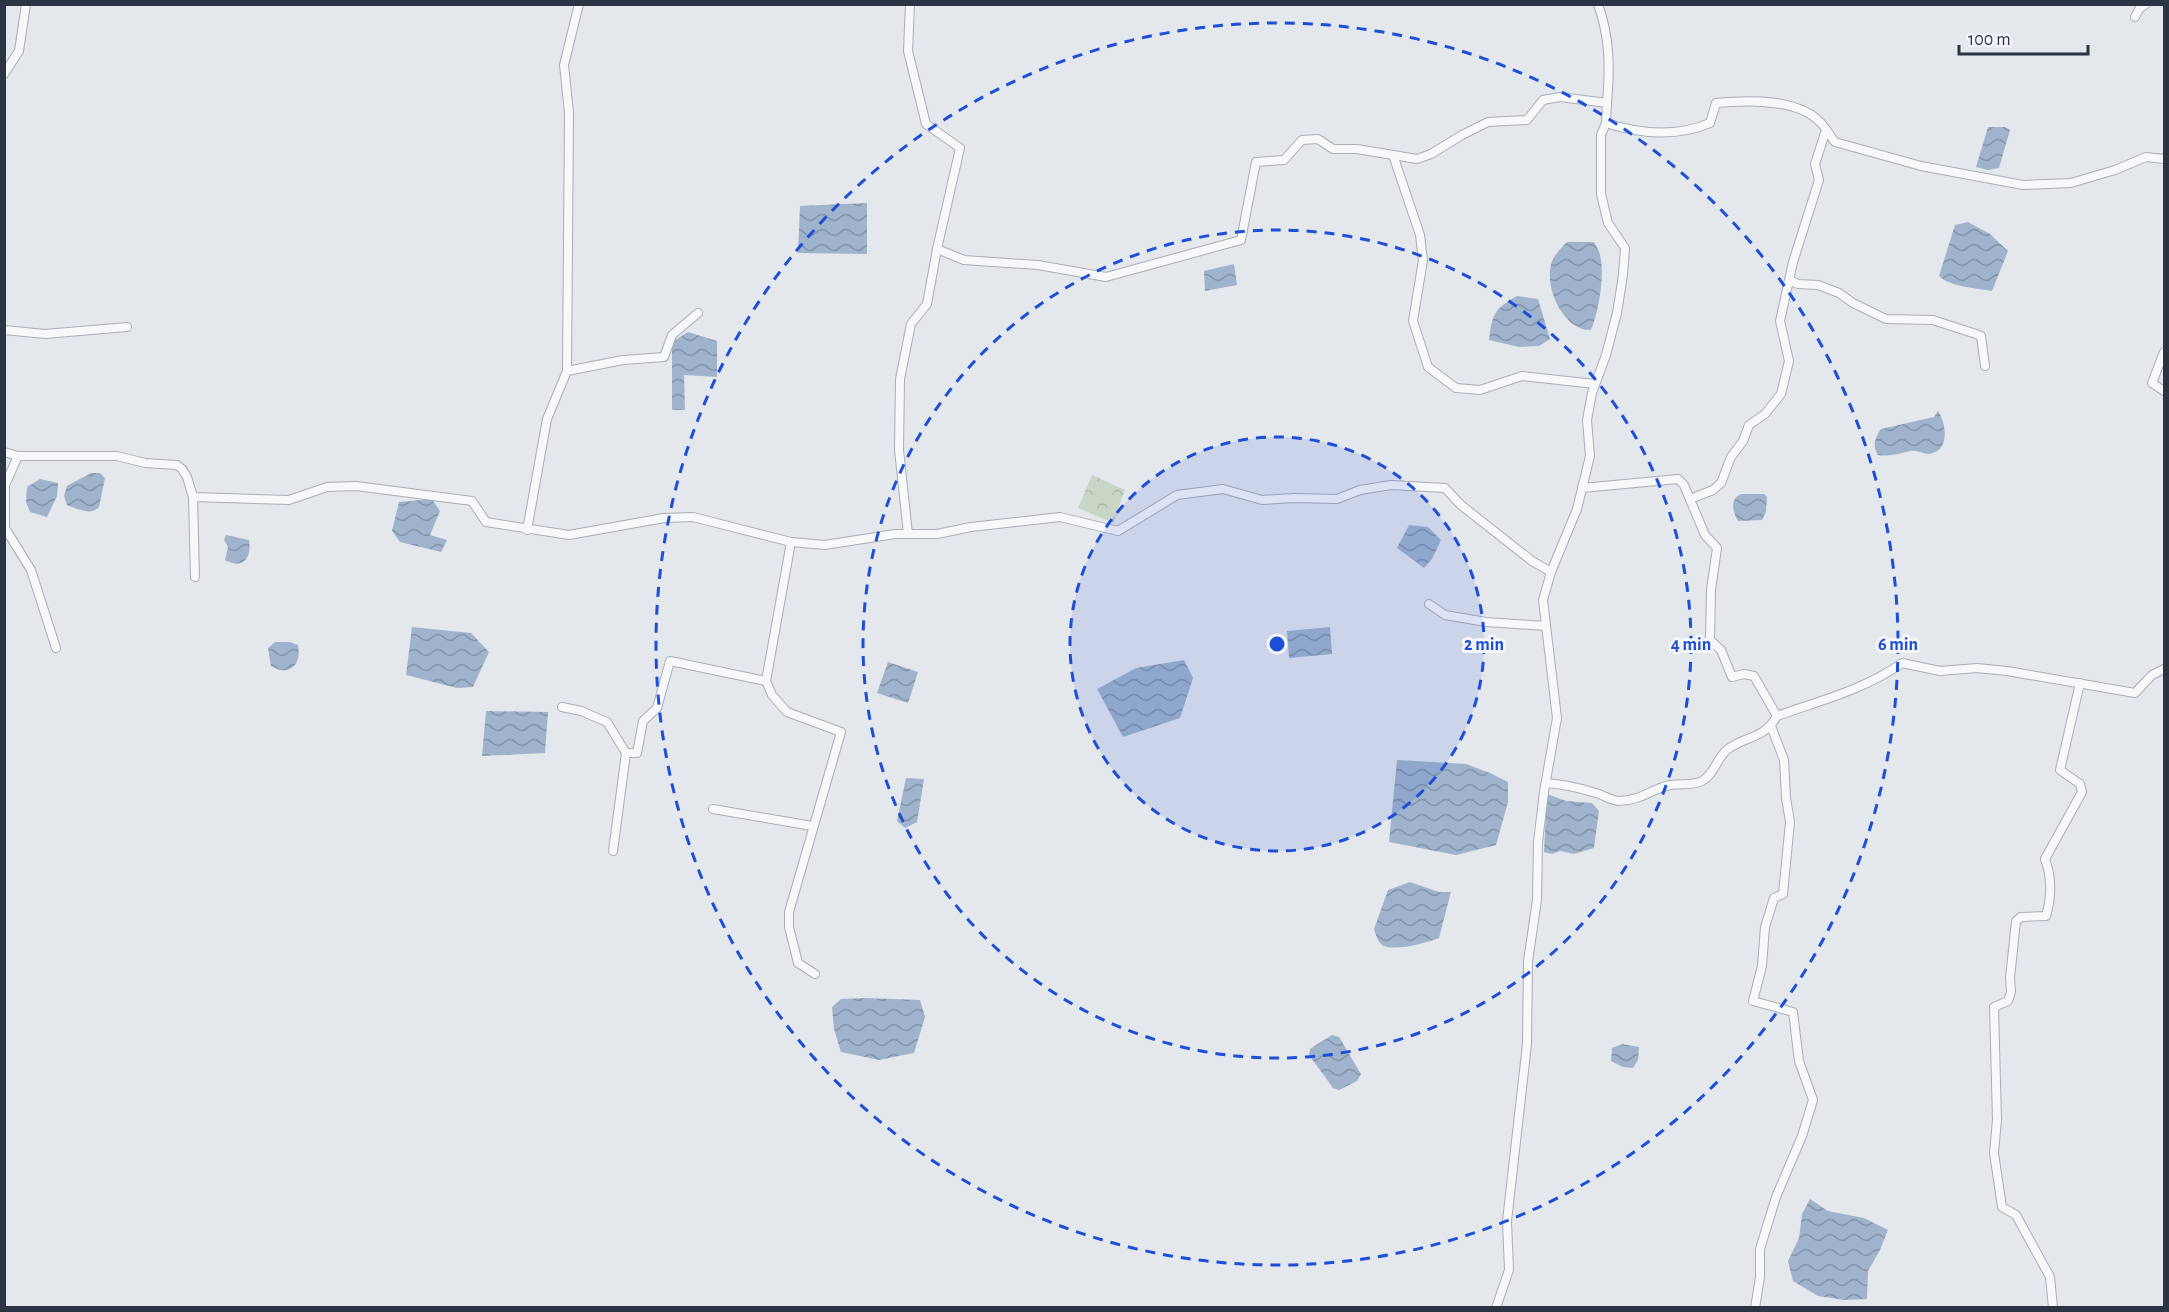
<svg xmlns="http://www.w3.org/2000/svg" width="2169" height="1312" viewBox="0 0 2169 1312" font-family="'Alegreya Sans',sans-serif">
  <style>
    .park { fill: url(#park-crowns) }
    .water { fill: url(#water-waves) }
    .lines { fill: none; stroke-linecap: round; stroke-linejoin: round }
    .minor-casing { stroke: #a9aeb7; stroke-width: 10 }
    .minor { stroke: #f7f8fa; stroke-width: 8 }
    .ring { fill: none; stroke: #1d4ed8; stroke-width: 3; stroke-dasharray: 10 8 }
    .centre { fill: #1d4ed8; stroke: #f4f6f9; stroke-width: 3 }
    .ring-label { font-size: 18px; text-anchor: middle; font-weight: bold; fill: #1d4ed8; stroke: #f4f6f9; stroke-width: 6; stroke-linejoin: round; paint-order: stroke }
  </style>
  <defs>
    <pattern id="park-crowns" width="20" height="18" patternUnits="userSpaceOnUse" patternTransform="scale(1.5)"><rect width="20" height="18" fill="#c9d6c5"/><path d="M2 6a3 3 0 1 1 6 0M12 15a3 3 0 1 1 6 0" fill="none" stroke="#adb8ab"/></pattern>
    <pattern id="water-waves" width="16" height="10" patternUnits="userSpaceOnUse" patternTransform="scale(1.5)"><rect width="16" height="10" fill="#9fb4cc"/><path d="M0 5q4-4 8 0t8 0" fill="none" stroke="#8293a7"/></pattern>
  </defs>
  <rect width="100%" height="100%" fill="#e4e7ec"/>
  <path class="park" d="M1092,475L1125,490L1113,523L1078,508Z"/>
  <g class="water">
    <path d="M1988,127H2005L2010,130L1999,168L1988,170L1976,167Z"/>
    <path d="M867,203V254L798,253L800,206Z"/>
    <path d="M1968,222L1990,234L2008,251L1992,291C1977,288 1950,287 1939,276L1955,225Z"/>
    <path d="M1567,242H1594C1596,246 1599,250 1600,255C1605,274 1599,311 1591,330C1563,331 1543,286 1552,261C1555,254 1562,247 1567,242Z"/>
    <path d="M1234,264L1237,285L1205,291L1204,271Z"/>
    <path d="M1517,296L1538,299L1550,339L1539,346L1519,347L1489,340C1492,314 1494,309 1517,296Z"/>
    <path d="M688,332L717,341V377L684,375L685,410H672V342Z"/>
    <path d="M1938,411C1946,423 1951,451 1929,454C1923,454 1917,450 1911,451C1899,453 1890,457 1878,455C1872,446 1875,437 1881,429L1934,417Z"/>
    <path d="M91,473H100L105,478L99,507C91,516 77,509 67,505L64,496L67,486Z"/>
    <path d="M40,479L58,483L57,496L47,517L30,512L26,502L27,487Z"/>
    <path d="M1741,494H1764L1767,497L1766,512L1762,520L1738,521C1732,511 1730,499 1741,494Z"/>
    <path d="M432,499L440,511L430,535L447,540L441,552L400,542L392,531L399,502Z"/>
    <path d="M1409,525L1428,527L1441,540L1432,559L1424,568L1397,548Z"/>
    <path d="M226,535L249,540C252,558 243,570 225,560L228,547L224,540Z"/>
    <path d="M412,627L471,633L489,652L473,687L457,688L406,675Z"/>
    <path d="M1330,627L1332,654L1289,658L1287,631Z"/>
    <path d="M275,642H290L298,645C302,665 289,677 271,666L268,648Z"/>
    <path d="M1184,660L1193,678L1180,718L1123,737L1097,689L1136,668Z"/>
    <path d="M888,662L918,672L908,703L877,693Z"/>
    <path d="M486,711L548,712L545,753L482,756Z"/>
    <path d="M1397,760L1466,764L1490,773L1508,782V802L1496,845L1456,855L1389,842Z"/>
    <path d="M906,778L924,779L917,822L905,828L897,821Z"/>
    <path d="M1547,794L1566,801L1592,803L1599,811L1594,848L1574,854L1560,851L1552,854L1544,852Z"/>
    <path d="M1410,882L1439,892H1451L1439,938C1425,943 1398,951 1384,946C1378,943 1376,935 1374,929L1388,890Z"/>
    <path d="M865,998L920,1000L925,1017L914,1053L879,1060L841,1052L834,1029L832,1007L841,999Z"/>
    <path d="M1332,1035L1339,1037L1361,1074L1357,1081L1339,1090L1333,1088L1309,1055L1310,1049Z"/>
    <path d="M1622,1044L1639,1047L1638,1060L1633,1068L1623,1067L1611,1061L1612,1048Z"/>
    <path d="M1810,1199L1828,1211L1864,1218L1888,1230L1880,1250L1868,1271L1867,1299L1845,1300L1818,1296L1793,1281L1788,1261L1799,1238L1802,1214Z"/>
  </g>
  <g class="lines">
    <g class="minor-casing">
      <g id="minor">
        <path d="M1598,4C1610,38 1610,67 1607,103"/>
        <path d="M2135,17L2139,9L2146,4"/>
        <path d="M4,74L19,51L26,4"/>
        <path d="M1606,123C1640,134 1677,137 1710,123L1716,103C1748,100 1798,98 1821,123C1826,128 1830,136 1835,142L1921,166L2023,185L2071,183L2115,170L2146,157L2164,159"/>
        <path d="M1393,155L1420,235L1423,260L1413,321L1428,367L1456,388L1480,390L1522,376L1595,384"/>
        <path d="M937,249L964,260L1038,265L1106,277L1241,240L1256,162L1284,160L1302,140L1318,139L1333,149H1357L1417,159L1431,154L1462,135L1488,122L1527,120L1543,100L1560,97L1607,103L1606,123L1601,135V194L1608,223L1625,248L1623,275L1617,313L1606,355L1592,393L1587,420L1590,456L1577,509L1551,572L1543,600L1557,718L1544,792L1538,842L1537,900L1528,961L1527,1044L1507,1221L1509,1270L1496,1308"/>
        <path d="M1789,280L1798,284L1818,285L1839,293L1853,303L1886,319L1933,320L1976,334L1981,336L1985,366"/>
        <path d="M4,330L45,334L127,327"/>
        <path d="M2164,352L2152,383L2164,391"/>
        <path d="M567,371L623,360L664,357L672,335L698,313"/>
        <path d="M4,452L18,456H117L145,463L177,465L182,469L187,477L193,497L289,500L327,487L356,486L472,501L486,522L569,535L664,518L693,517L791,542L825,545L895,534H937L971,527L1060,517L1118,531L1177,495L1223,489L1262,500L1294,498L1337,499L1360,490L1391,485L1445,488L1461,505L1532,561L1551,572"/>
        <path d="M18,456L5,485V528L31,570L56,648"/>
        <path d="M1582,488L1678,479L1684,485L1705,535L1717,548L1711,590L1710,640L1721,650L1732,677L1744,674L1754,676L1777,716"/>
        <path d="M193,497L195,577"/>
        <path d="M1690,499L1713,490L1721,483L1731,457L1743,441L1749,425L1765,414L1781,394L1789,361L1780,321L1793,262L1819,180L1815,164L1826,130"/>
        <path d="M527,530L547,419L567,371L569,113L564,65L579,4"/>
        <path d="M908,534L899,450L900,379L911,324L927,304L937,249L960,148L926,124L908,51L910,4"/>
        <path d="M791,542L766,681L772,695L787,712L841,732L789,912V927L798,963L815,974"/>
        <path d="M1429,604L1445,615L1486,622L1546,626"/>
        <path d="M562,707L581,711L607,722L626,753H637L643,721L657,708L670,661L766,681"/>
        <path d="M1546,783C1562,784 1580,788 1596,793C1603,795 1610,800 1618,801C1641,801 1651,789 1670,785C1681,783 1693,786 1702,781C1715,774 1717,757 1728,749C1747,735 1763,740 1777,716C1819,701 1866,689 1902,663L1940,671L1977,668L2007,671L2135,693L2152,675L2164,669"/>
        <path d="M713,809L812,826"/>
        <path d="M613,851L626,753"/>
        <path d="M1755,1308L1760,1277V1249L1776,1197L1802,1136L1813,1100L1799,1061L1793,1012L1753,1001L1762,966L1765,927L1774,898L1783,894L1790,822L1786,798L1784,760L1771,726"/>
        <path d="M2053,1308L2050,1277L2016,1215L2002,1207L1994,1153L1997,1120L1994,1007L2008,1001L2011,992L2010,978L2016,921L2021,917L2046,916C2052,896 2052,878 2045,859L2082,792L2080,784L2060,770L2080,683"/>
      </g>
    </g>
    <use href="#minor" class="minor"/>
  </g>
  <circle cx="1277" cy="644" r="207" fill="#1d4ed8" fill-opacity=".12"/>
  <g class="ring">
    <circle cx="1277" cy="644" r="207"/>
    <circle cx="1277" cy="644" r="414"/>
    <circle cx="1277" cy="644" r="621"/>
  </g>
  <circle cx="1277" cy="644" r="9" class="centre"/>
  <g class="ring-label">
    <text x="1484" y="650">2 min</text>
    <text x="1691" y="650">4 min</text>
    <text x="1898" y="650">6 min</text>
  </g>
  <rect width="2169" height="1312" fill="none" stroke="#2b3445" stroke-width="12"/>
  <path d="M1959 45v9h129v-9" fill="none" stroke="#2b3445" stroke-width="3"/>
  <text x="1968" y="45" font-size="18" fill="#2b3445" stroke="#f4f6f9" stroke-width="4.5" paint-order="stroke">100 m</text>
</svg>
